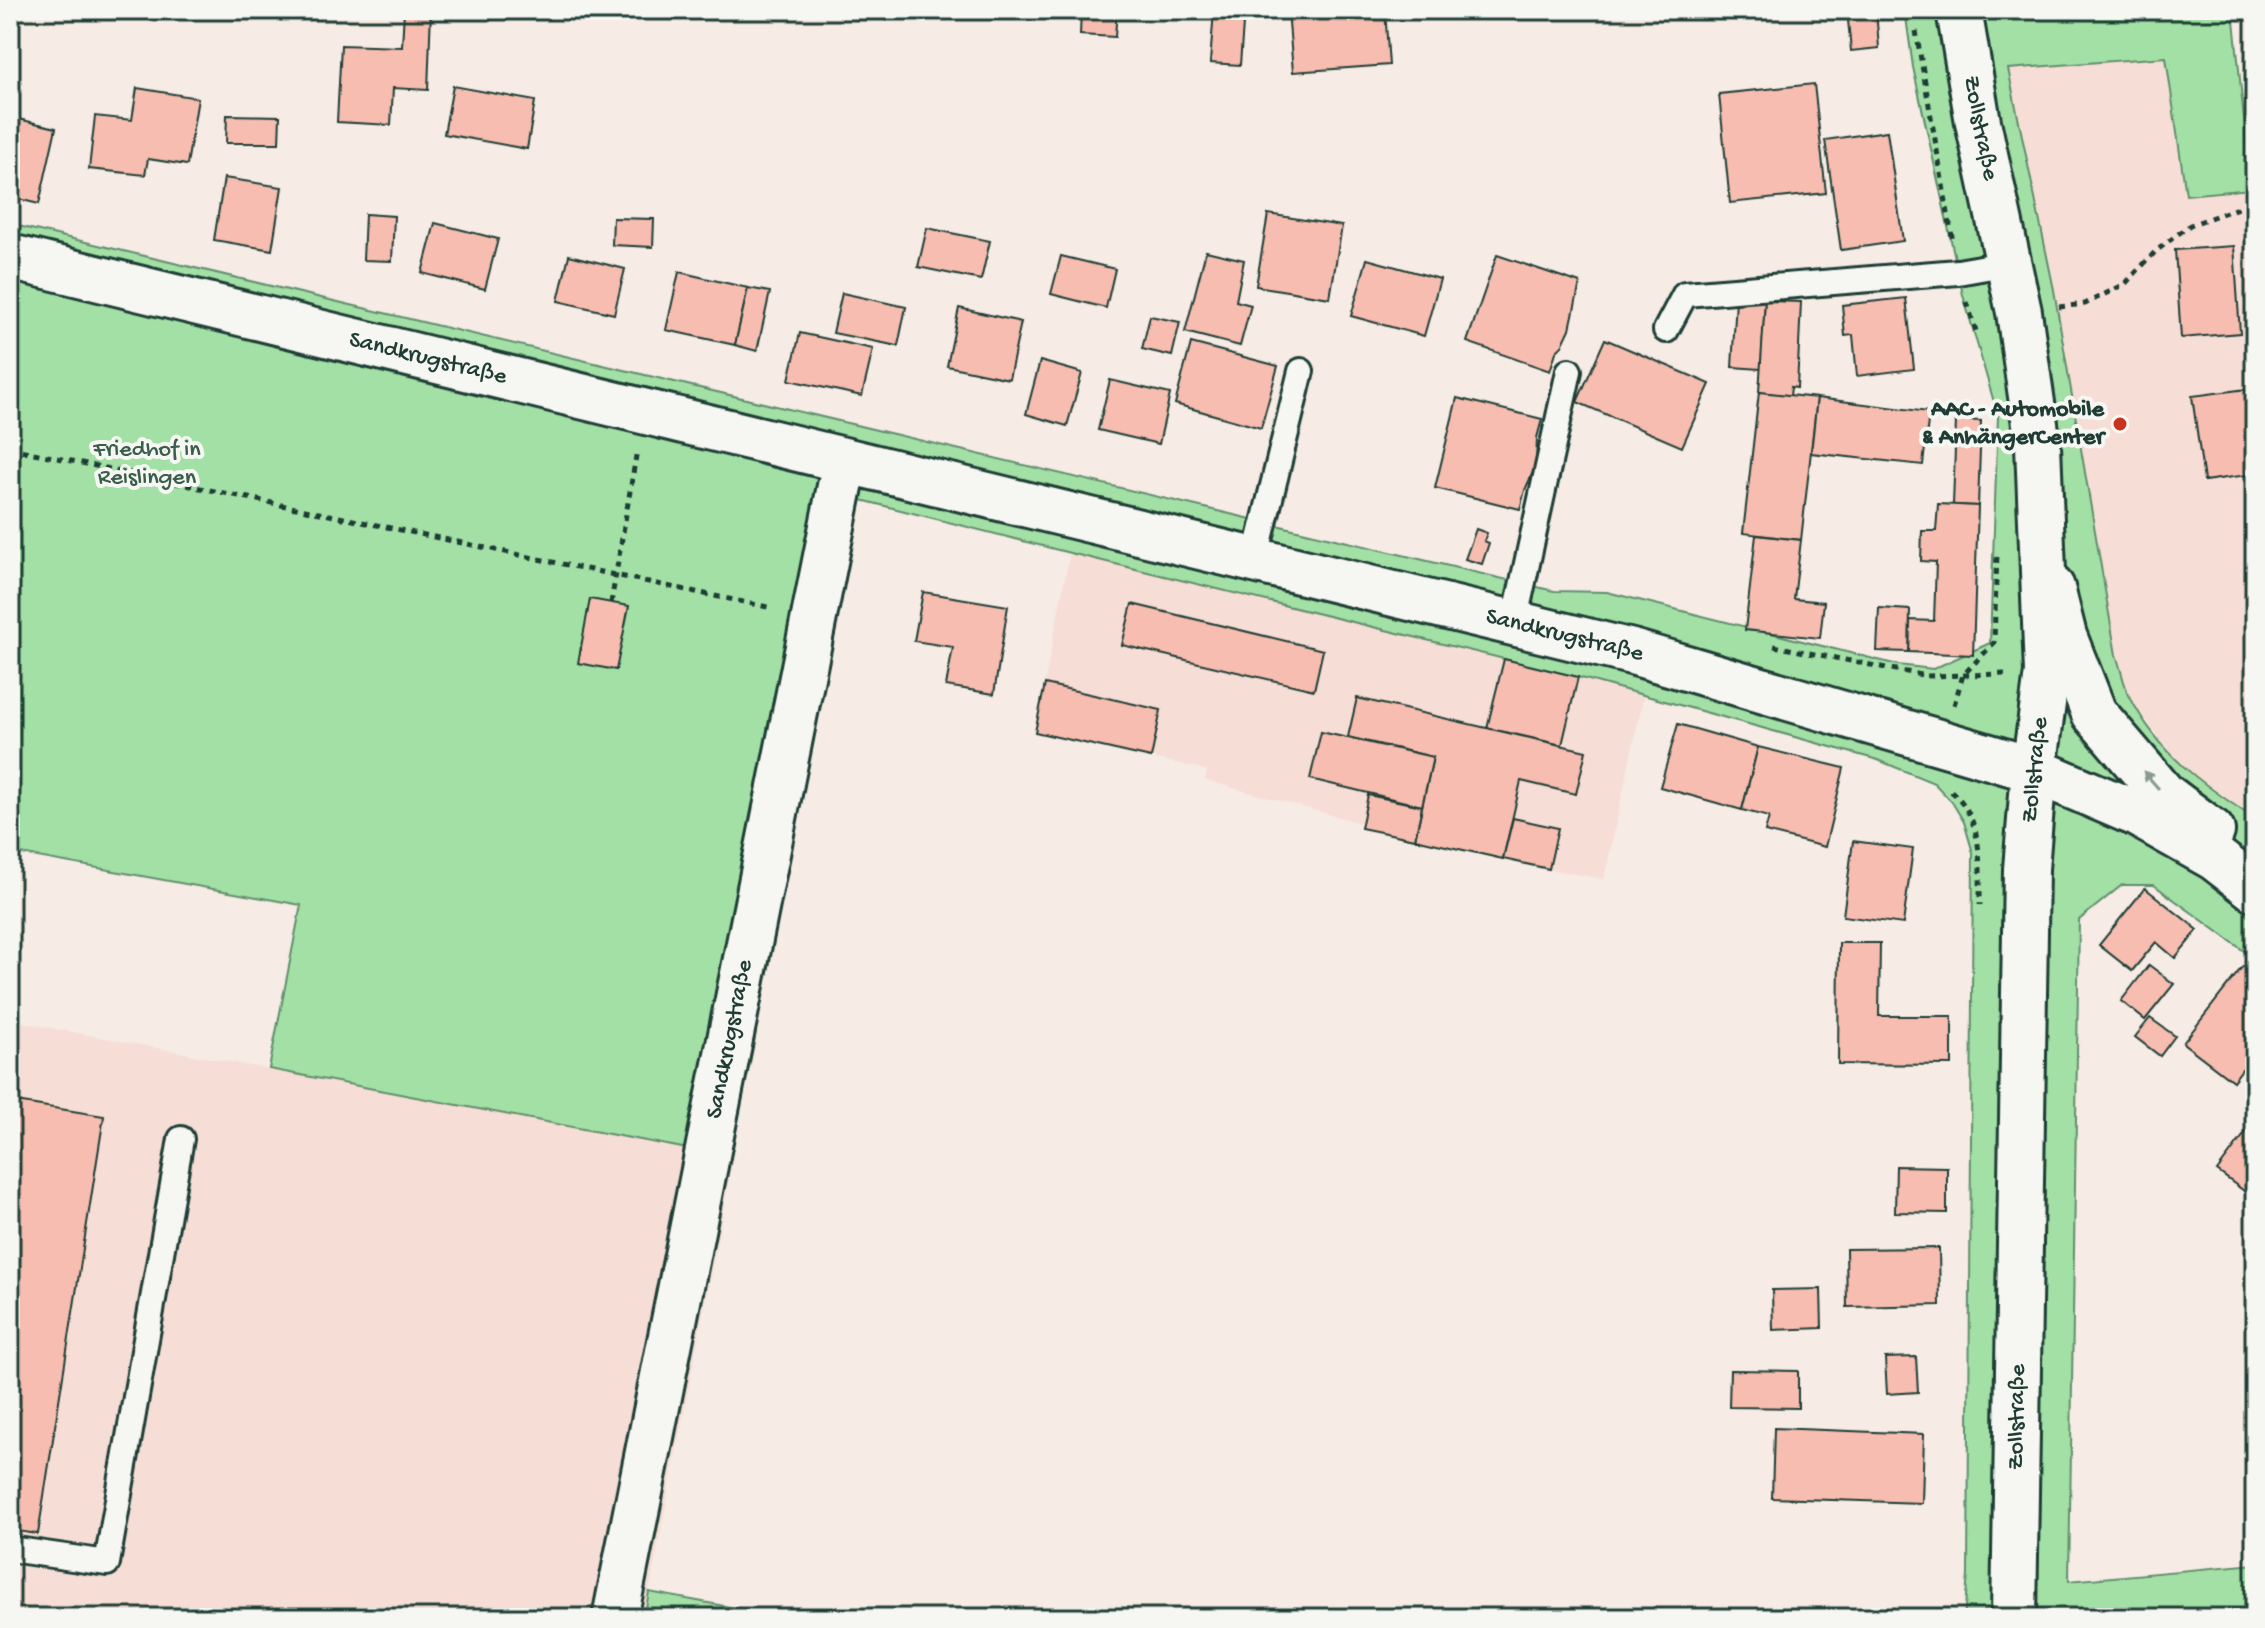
<svg xmlns="http://www.w3.org/2000/svg" width="2265" height="1628" viewBox="0 0 2265 1628" font-family="'Gochi Hand',sans-serif">
  <style>
    .built { fill: #f6ddd5 }
    .green { fill: #a3e0a6; stroke: #618e6d; stroke-width: 2 }
    .building { fill: #f7bdb0; stroke: #1f3d34; stroke-width: 2 }
    .lines { fill: none; stroke-linecap: round; stroke-linejoin: round }
    .service-casing { stroke: #1f3d34; stroke-width: 30 }
    .minor-casing { stroke: #1f3d34; stroke-width: 50 }
    .tertiary-casing { stroke: #1f3d34; stroke-width: 50 }
    .secondary-casing { stroke: #1f3d34; stroke-width: 50 }
    .path { stroke: #1f3d34; stroke-width: 5; stroke-dasharray: 6 6; stroke-linecap: butt }
    .service { stroke: #f6f6f2; stroke-width: 24 }
    .minor { stroke: #f6f6f2; stroke-width: 44 }
    .tertiary { stroke: #f6f6f2; stroke-width: 44 }
    .secondary { stroke: #f6f6f2; stroke-width: 44 }
    .oneway { fill: #8a9a93 }
    .poi-dot { fill: #c8321e; stroke: #f6f6f2; stroke-width: 3 }
    .labels { text-anchor: middle; dominant-baseline: central; stroke-width: 8; stroke-linejoin: round; paint-order: stroke }
    .street-label { font-size: 24px; fill: #1f3d34; stroke: #f6f6f2 }
    .poi-label { font-size: 24px; font-weight: bold; fill: #1f3d34; stroke: #f6f6f2; text-anchor: end }
    .park-label { font-size: 24px; fill: #395e4b; stroke: #f6f6f2 }
  </style>
  <rect width="100%" height="100%" fill="#f6ebe5"/>
  <filter id="ink" filterUnits="userSpaceOnUse"><feTurbulence type="fractalNoise" baseFrequency=".0125" numOctaves="2"/><feDisplacementMap in="SourceGraphic" scale="16" xChannelSelector="R" yChannelSelector="G"/><feConvolveMatrix kernelMatrix="1 2 1 2 8 2 1 2 1" color-interpolation-filters="sRGB"/></filter>
  <g filter="url(#ink)">
    <g class="built">
      <path d="M2166,57L2186,195L2252,189L2255,207V819L2205,786L2178,764L2129,696L2116,655L2054,290L2008,69Z"/>
      <path d="M1070,553L1644,694L1604,879L1549,869L1361,828V823L1205,780L1207,770L1035,732Z"/>
      <path d="M10,1020L733,1158L644,1618H10Z"/>
    </g>
    <g class="green">
      <path d="M1905,10H2233L2251,189H2255V207L2251,189L2186,195L2166,57L2008,69L2054,290L2116,655C2121,668 2123,684 2130,697C2160,755 2202,784 2255,819V959L2154,885H2122L2079,920L2069,1581L2255,1564V1618H1964L1968,1575L1973,853L1964,822L1952,802L1934,783L1878,760L1578,677L1070,553L818,489L688,1149L269,1069L301,905L10,852V224L1554,591L1607,592L1898,665L1933,669L1990,643L1998,416L1963,295L1913,67Z"/>
      <path d="M649,1592L789,1618H644Z"/>
    </g>
    <g class="building">
      <path d="M404,10H431L428,90L393,88L391,125L337,122L341,45L402,47Z"/>
      <path d="M1081,10H1117L1115,37L1080,35Z"/>
      <path d="M1214,10H1244L1240,65L1210,63Z"/>
      <path d="M1288,10H1385L1389,65L1293,72Z"/>
      <path d="M1735,10H1804L1736,16Z"/>
      <path d="M1847,10H1876L1879,48L1851,51Z"/>
      <path d="M1814,84L1826,193L1730,203L1719,94Z"/>
      <path d="M453,86L535,101L527,149L444,134Z"/>
      <path d="M137,88L198,98L187,165L148,159L145,175L89,169L95,116L132,120Z"/>
      <path d="M227,115L280,116L279,143H226Z"/>
      <path d="M10,117L56,128L39,204L10,197Z"/>
      <path d="M1887,131L1903,241L1841,250L1825,140Z"/>
      <path d="M224,178L282,187L272,250L214,240Z"/>
      <path d="M365,214L394,216L392,261L363,260Z"/>
      <path d="M1268,214L1342,226L1330,298L1256,286Z"/>
      <path d="M613,218L654,219L653,247L612,245Z"/>
      <path d="M435,223L498,239L485,289L422,273Z"/>
      <path d="M927,228L990,241L981,280L918,267Z"/>
      <path d="M2234,246L2240,333L2181,338L2175,250Z"/>
      <path d="M1206,251L1244,260L1236,301L1251,305L1240,346L1185,332Z"/>
      <path d="M569,255L625,269L614,314L558,301Z"/>
      <path d="M1497,255L1580,283L1570,329L1562,346L1556,352L1550,371L1467,342Z"/>
      <path d="M1061,256L1115,269L1106,308L1051,294Z"/>
      <path d="M1367,259L1440,279L1424,336L1351,316Z"/>
      <path d="M679,272L748,288L735,345L666,330Z"/>
      <path d="M748,288L770,292L757,351L735,345Z"/>
      <path d="M842,293L906,307L898,346L833,333Z"/>
      <path d="M1906,298L1914,369L1857,376L1853,335L1845,336L1842,305Z"/>
      <path d="M1736,300L1765,301L1761,369L1732,367Z"/>
      <path d="M1765,301L1801,302L1797,388L1791,387L1790,396L1759,392Z"/>
      <path d="M959,308L1021,322L1009,379L947,366Z"/>
      <path d="M1150,316L1180,322L1172,356L1142,349Z"/>
      <path d="M800,333L873,349L862,396L789,380Z"/>
      <path d="M1605,339L1710,384L1682,447L1577,402Z"/>
      <path d="M1191,343L1278,366L1261,428L1175,404Z"/>
      <path d="M1040,361L1082,373L1067,426L1026,414Z"/>
      <path d="M1110,380L1170,394L1159,444L1098,430Z"/>
      <path d="M2255,388V474L2204,481L2192,396Z"/>
      <path d="M1759,392L1817,398L1801,540L1743,533Z"/>
      <path d="M1457,398L1542,419L1537,438L1536,465L1525,490L1520,509L1435,488Z"/>
      <path d="M1817,398L1929,412L1923,465L1811,453Z"/>
      <path d="M1956,420L1981,421L1978,506L1953,505Z"/>
      <path d="M1938,504L1978,506L1973,655L1909,652L1910,620L1934,621L1936,562L1921,561L1922,531H1936Z"/>
      <path d="M1476,529L1487,533L1484,541L1489,543L1482,564L1465,559Z"/>
      <path d="M1756,535L1801,540L1794,599L1824,602L1820,638L1745,630Z"/>
      <path d="M923,592L1008,606L994,694L946,686L953,647L914,641Z"/>
      <path d="M590,599L629,606L616,670L578,663Z"/>
      <path d="M1132,604L1323,650L1314,690L1122,645Z"/>
      <path d="M1879,608L1910,610L1909,652L1877,651Z"/>
      <path d="M1504,659L1578,677L1562,745L1487,728Z"/>
      <path d="M1045,684L1161,710L1151,758L1035,732Z"/>
      <path d="M1357,698L1586,751L1576,794L1521,781L1503,859L1415,839L1433,757L1348,737Z"/>
      <path d="M1678,724L1758,747L1742,810L1660,787Z"/>
      <path d="M1321,732L1433,757L1422,806L1310,779Z"/>
      <path d="M1758,747L1844,768L1825,847L1765,832L1769,817L1742,810Z"/>
      <path d="M1368,795L1422,806L1415,839L1361,828Z"/>
      <path d="M1513,818L1558,828L1549,869L1503,859Z"/>
      <path d="M1853,841L1913,849L1903,924L1843,916Z"/>
      <path d="M2145,888L2198,930L2175,958L2156,942L2132,971L2099,945Z"/>
      <path d="M1839,943H1880L1879,1016H1952V1065L1838,1064Z"/>
      <path d="M2149,965L2174,984L2145,1020L2121,1001Z"/>
      <path d="M2243,966L2255,975V1052L2233,1081L2183,1043Z"/>
      <path d="M2150,1018L2175,1036L2160,1056L2135,1037Z"/>
      <path d="M10,1101L104,1116L38,1534L10,1530Z"/>
      <path d="M2255,1120V1199L2217,1171Z"/>
      <path d="M1896,1166L1947,1167V1213L1895,1212Z"/>
      <path d="M1939,1248L1940,1305L1847,1307L1846,1249Z"/>
      <path d="M1821,1289L1822,1328L1773,1330L1772,1290Z"/>
      <path d="M1916,1357L1918,1392L1887,1394L1885,1358Z"/>
      <path d="M1730,1370L1798,1371V1408L1729,1407Z"/>
      <path d="M1774,1428L1924,1434L1922,1503L1772,1498Z"/>
    </g>
    <g class="lines">
      <g class="service-casing">
        <g id="service">
          <path d="M1666,330L1685,294L1958,272L2009,263"/>
          <path d="M1255,560L1301,371"/>
          <path d="M1514,623L1569,371"/>
          <path d="M10,1549L107,1563L181,1139"/>
        </g>
      </g>
      <g class="minor-casing">
        <g id="minor">
          <path id="s1" d="M615,1618L845,461"/>
        </g>
      </g>
      <g class="tertiary-casing">
        <g id="tertiary">
          <path id="s2" d="M10,257L1632,652L2034,770L2137,814L2215,858L2255,889"/>
          <path d="M2052,588L2064,636L2094,713L2164,795L2212,831"/>
        </g>
      </g>
      <g class="secondary-casing">
        <g id="secondary">
          <path id="s3" d="M1959,10L1978,122L2019,312L2038,445L2047,673L2034,770L2026,869L2014,1618"/>
        </g>
      </g>
      <g class="path">
        <path d="M1916,31L1953,242"/>
        <path d="M1967,302L1977,334"/>
        <path d="M2059,307L2085,304L2125,284L2156,251L2190,225L2255,202"/>
        <path d="M10,448L772,608"/>
        <path d="M611,603L637,450"/>
        <path d="M1774,646L1927,676L2005,674"/>
        <path d="M1954,705L1963,675L1994,643L1997,553"/>
        <path d="M1951,791C1984,818 1980,867 1980,905"/>
      </g>
      <use href="#service" class="service"/>
      <use href="#minor" class="minor"/>
      <use href="#tertiary" class="tertiary"/>
      <use href="#secondary" class="secondary"/>
    </g>
    <defs><path id="oneway-solid" d="M-6-.8H1V-3.2L6.5 0L1 3.2V.8H-6Z" transform="scale(2)"/></defs>
    <use class="oneway" href="#oneway-solid" transform="translate(2151 780) rotate(-131)"/>
  </g>
  <circle class="poi-dot" cx="2120" cy="424" r="8"/>
  <g class="labels">
    <g class="street-label">
      <text stroke="none"><textPath href="#s3" startOffset="120">Zollstraße</textPath></text>
      <text stroke="none"><textPath href="#s2" startOffset="430">Sandkrugstraße</textPath></text>
      <text stroke="none"><textPath href="#s2" startOffset="1600">Sandkrugstraße</textPath></text>
      <text transform="translate(2036 770) rotate(-84)">Zollstraße</text>
      <text stroke="none"><textPath href="#s1" startOffset="590">Sandkrugstraße</textPath></text>
      <text transform="translate(2018 1417) rotate(-89)">Zollstraße</text>
    </g>
    <g class="poi-label">
      <text x="2104" y="410">AAC - Automobile<tspan x="2104" dy="28">&amp; AnhängerCenter</tspan></text>
    </g>
    <g class="park-label">
      <text x="147" y="450">Friedhof in<tspan x="147" dy="28">Reislingen</tspan></text>
    </g>
  </g>
  <rect width="2265" height="1628" fill="none" stroke="#f6f6f2" stroke-width="40"/>
  <rect x="20" y="20" width="2225" height="1588" fill="none" stroke="#1f3d34" stroke-width="3" filter="url(#ink)"/>
</svg>
